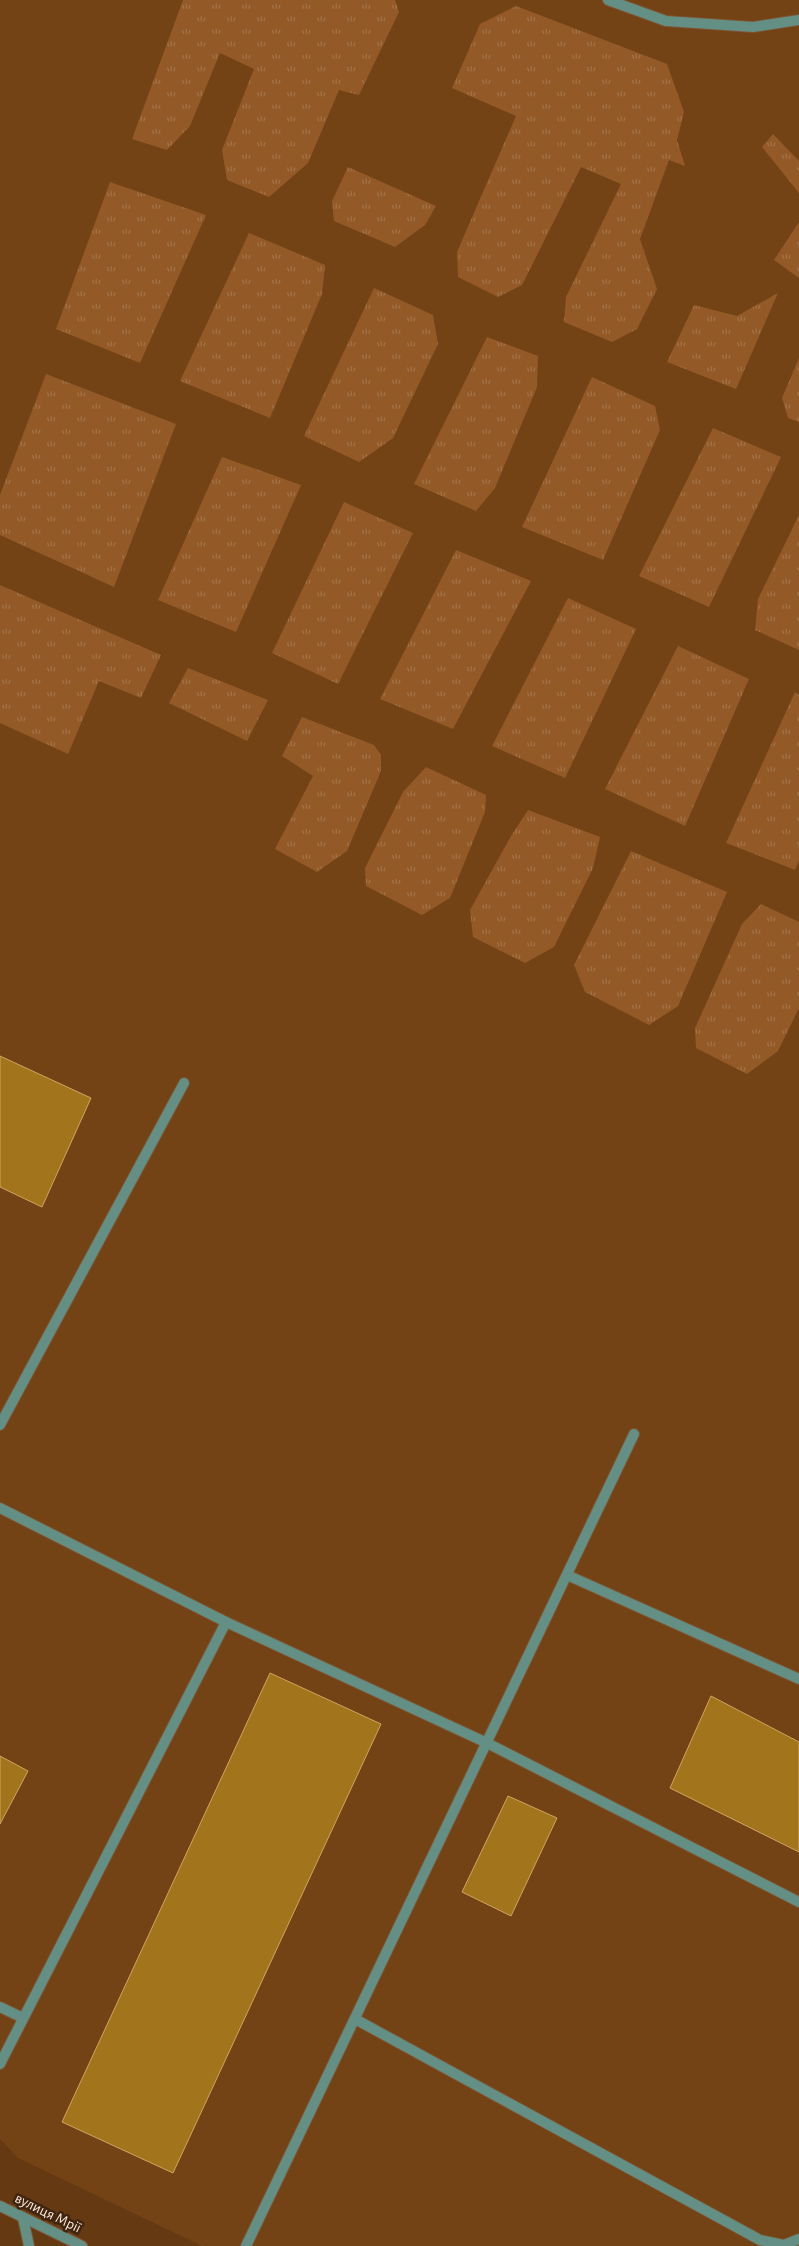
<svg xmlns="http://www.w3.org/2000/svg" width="799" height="2246" viewBox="0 0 799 2246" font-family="'Alegreya Sans',sans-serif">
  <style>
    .built { fill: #734215 }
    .grass { fill: url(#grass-tufts) }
    .building { fill: #a2751d; stroke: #d0a560 }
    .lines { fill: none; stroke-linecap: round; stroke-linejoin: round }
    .service-casing { stroke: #7d5532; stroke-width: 12 }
    .minor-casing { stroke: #7d5532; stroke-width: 12 }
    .service { stroke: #638f85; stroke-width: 10 }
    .minor { stroke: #638f85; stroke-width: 10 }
    .labels { text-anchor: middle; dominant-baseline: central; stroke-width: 5; stroke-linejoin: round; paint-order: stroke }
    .street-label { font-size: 15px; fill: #fce7d8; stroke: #3f2510 }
  </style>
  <defs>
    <pattern id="grass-tufts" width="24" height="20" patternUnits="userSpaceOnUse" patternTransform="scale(1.25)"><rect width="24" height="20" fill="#935a28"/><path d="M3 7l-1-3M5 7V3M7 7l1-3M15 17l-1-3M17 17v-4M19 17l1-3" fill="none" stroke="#a37246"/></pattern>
  </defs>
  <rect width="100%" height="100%" fill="#653912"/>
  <path class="built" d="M0,0H799V2246H202L18,2158L0,2139Z"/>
  <g class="grass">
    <path d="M183,0H395L399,12L359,95L339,90L308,163L269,197L227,180L222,150L254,69L220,53L190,126L167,150L132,139Z"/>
    <path d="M516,6L667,64L684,112L677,140L685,166L669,160L640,239L657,289L637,329L612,342L564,322L566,297L621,184L581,167L522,285L498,297L458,277L457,252L516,116L452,88L480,24Z"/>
    <path d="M773,134L799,161V193L762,147Z"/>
    <path d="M348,167L436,206L425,225L395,247L334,221L332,201Z"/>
    <path d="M110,182L206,215L140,363L56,329Z"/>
    <path d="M799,222V278L774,260Z"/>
    <path d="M249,233L325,265L322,294L270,418L180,381Z"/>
    <path d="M374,288L433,315L438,344L393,438L359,462L304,436Z"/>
    <path d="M778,293L736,389L667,362L694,305L737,316Z"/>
    <path d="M487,337L538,356L537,387L495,488L476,511L414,484Z"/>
    <path d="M799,358V422L788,418L782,398Z"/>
    <path d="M46,374L176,424L114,587L0,535V495Z"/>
    <path d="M592,377L655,406L660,430L603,560L522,527Z"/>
    <path d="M713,428L781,457L709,607L639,576Z"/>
    <path d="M222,457L301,485L236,632L158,600Z"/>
    <path d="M344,502L413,533L338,684L272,653Z"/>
    <path d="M799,515V650L755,630L758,599Z"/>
    <path d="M456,550L531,581L453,729L380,699Z"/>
    <path d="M0,585L161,655L141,698L99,681L68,754L0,723Z"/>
    <path d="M568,598L636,629L565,778L492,746Z"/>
    <path d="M678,646L749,679L685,826L605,789Z"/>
    <path d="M188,668L268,700L247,741L169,703Z"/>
    <path d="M795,692L799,695V860L795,870L726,843Z"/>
    <path d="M302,717L374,745L381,755V771L347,851L317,872L275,849L313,776L282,756Z"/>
    <path d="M426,767L486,795L485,812L450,898L422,915L366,886L365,868L403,792Z"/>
    <path d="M528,810L600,837L593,868L554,947L525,963L473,937L470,910L511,836Z"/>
    <path d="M631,851L727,892L678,1006L649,1025L585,992L574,965Z"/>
    <path d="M761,904L799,922V1008L778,1051L747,1074L696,1048L695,1028L742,924Z"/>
  </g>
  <g class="building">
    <path d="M0,1056L91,1098L42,1207L0,1187Z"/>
    <path d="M270,1673L381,1724L173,2173L62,2122Z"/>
    <path d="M711,1696L799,1742V1852L670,1788Z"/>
    <path d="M0,1756L28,1771L0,1824Z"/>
    <path d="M508,1796L557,1818L511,1916L462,1892Z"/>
  </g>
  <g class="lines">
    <g class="service-casing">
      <g id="service">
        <path d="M608,0L666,21L753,27L799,20"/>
        <path d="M0,1425L184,1083"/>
        <path d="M0,1508L226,1622L0,2064"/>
        <path d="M567,1575L799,1679"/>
        <path d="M226,1622L487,1743L799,1902"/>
        <path d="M0,2007L23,2018"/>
        <path d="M355,2019L760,2240L784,2245L799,2239"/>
        <path d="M246,2246L634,1434"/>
      </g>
    </g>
    <g class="minor-casing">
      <g id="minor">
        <path d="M0,2206L82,2246"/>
        <path d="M23,2218L29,2246"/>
      </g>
    </g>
    <use href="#service" class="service"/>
    <use href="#minor" class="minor"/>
  </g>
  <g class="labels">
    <g class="street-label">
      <text transform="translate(48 2213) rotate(26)">вулиця Мрії</text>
    </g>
  </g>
</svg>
